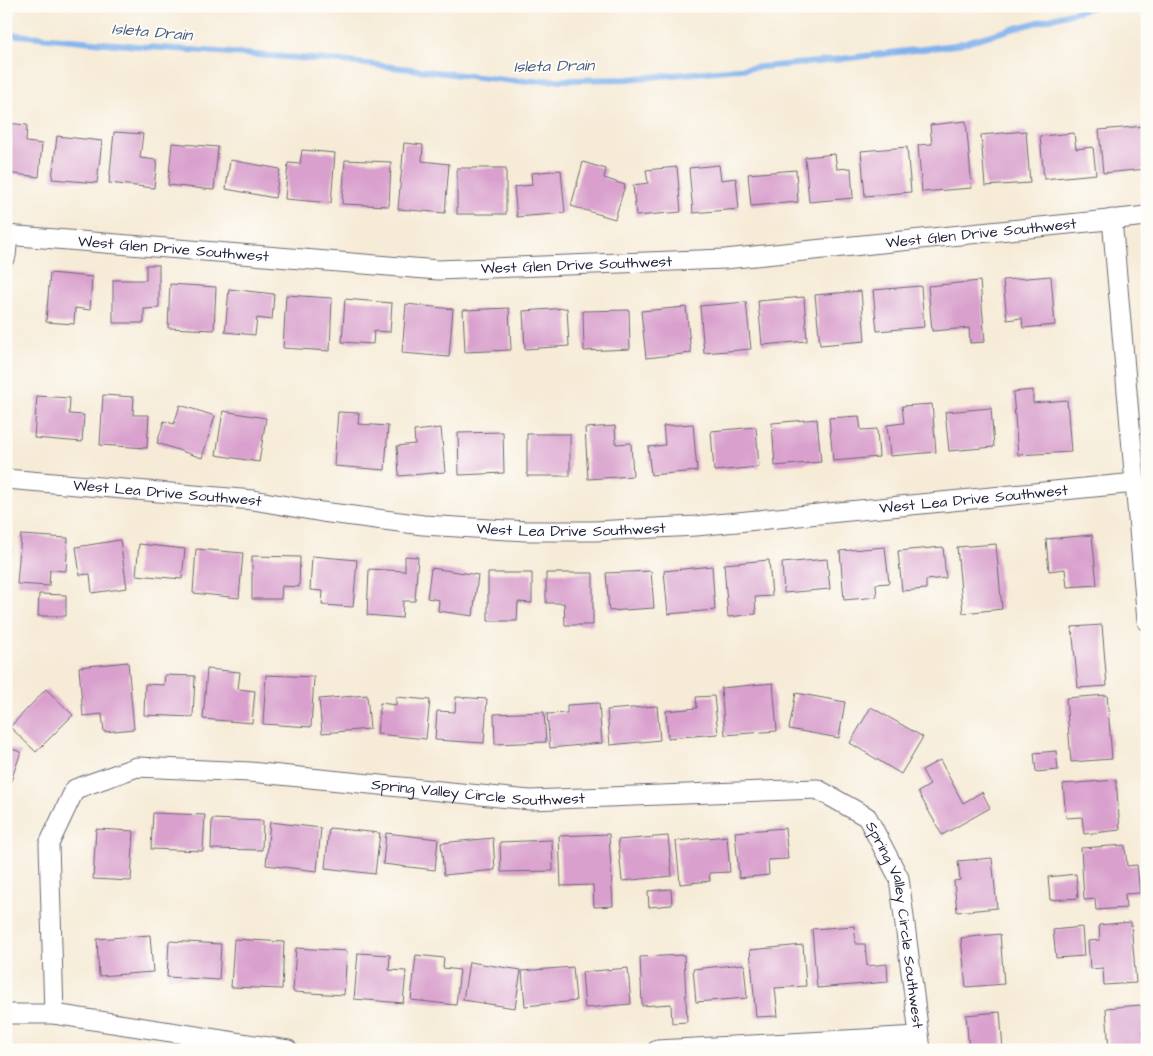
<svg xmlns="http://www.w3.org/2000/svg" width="1153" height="1056" viewBox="0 0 1153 1056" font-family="'Architects Daughter',sans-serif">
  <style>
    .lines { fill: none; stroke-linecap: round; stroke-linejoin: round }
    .stream { stroke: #82b2ed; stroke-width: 6 }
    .building { fill: #d9a0cd }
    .street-casing { stroke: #6c6872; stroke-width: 21 }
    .street { stroke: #fff; stroke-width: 19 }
    .labels { text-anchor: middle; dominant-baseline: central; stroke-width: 4; stroke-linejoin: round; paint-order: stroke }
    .street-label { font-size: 15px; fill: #22223b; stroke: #fdfcf7 }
    .water-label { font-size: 16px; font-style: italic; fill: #485c82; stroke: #fdfcf7 }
  </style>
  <rect width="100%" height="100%" fill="#fdfcf7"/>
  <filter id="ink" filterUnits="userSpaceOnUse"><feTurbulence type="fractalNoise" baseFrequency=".02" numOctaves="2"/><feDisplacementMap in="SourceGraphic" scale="10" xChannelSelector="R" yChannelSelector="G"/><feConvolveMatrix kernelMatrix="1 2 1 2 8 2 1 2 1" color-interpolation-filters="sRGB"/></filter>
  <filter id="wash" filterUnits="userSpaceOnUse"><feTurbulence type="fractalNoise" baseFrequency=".0096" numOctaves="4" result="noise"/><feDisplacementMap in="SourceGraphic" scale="20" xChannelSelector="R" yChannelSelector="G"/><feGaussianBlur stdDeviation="1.12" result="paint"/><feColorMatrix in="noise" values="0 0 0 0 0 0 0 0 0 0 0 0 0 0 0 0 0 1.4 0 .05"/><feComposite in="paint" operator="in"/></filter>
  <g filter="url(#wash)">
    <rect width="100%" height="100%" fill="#f6ebd7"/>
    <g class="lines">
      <path class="stream" d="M6,34L148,47L341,61L513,81L627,79L817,62L955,45L1096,6"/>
    </g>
    <g id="blocks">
      <g class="building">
        <path d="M966,121L972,188L922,192L918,145L932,144L930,125Z"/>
        <path d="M6,123L27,125L26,142L42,144L39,177L6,173Z"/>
        <path d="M1145,126L1147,169L1103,173L1099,130Z"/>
        <path d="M1026,131L1030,183L985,186L981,135Z"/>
        <path d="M114,132L143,134L140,158L157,160L154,188L109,183Z"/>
        <path d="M1074,133L1076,149L1093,147L1096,174L1044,179L1040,136Z"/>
        <path d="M57,136L102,141L97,183L52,179Z"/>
        <path d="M172,143L218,147L214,190L168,185Z"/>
        <path d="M404,143L423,145L422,161L449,164L445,213L398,209Z"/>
        <path d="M907,147L911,192L865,196L861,151Z"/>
        <path d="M302,150L335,153L331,203L285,199L288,163L300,164Z"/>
        <path d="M835,154L837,169L851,168L853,198L809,202L805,157Z"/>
        <path d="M230,160L280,169L275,198L226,189Z"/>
        <path d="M345,160L391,162L389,206L342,204Z"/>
        <path d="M583,162L606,169L604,178L625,185L615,219L571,206Z"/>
        <path d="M719,165L721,180L736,178L739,209L693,213L689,168Z"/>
        <path d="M677,167L681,212L636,216L633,185L648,183L646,170Z"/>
        <rect x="457" y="168" width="49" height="46"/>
        <path d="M561,170L565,213L517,217L514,187L532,185L531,173Z"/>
        <path d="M796,170L798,202L751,206L748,174Z"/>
        <path d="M146,265H159V308L144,309V323H113V280H146Z"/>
        <path d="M50,273L92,277L90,310L75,308L74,324L46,322Z"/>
        <path d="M1051,276L1055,325L1023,328L1022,318L1007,320L1003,280Z"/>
        <path d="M980,281L985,342L970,343L969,328L932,331L928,286Z"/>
        <path d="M170,284L216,287L214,330L168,328Z"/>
        <path d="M921,286L924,327L877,331L873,290Z"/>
        <path d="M229,289L274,294L272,320L257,318L255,335L225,332Z"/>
        <path d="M861,291L865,341L820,345L815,295Z"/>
        <path d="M286,295L332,298L330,351L283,348Z"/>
        <path d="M804,297L807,341L762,345L758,301Z"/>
        <path d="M345,299L392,303L390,332L374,331L373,344L342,342Z"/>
        <path d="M746,302L751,349L704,353L700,306Z"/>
        <path d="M406,304L453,309L449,357L402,353Z"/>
        <path d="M686,307L691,353L646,358L641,311Z"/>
        <path d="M509,308L511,350L465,352L463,310Z"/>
        <path d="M567,308L569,346L525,349L523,311Z"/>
        <path d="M629,310L630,349L584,351L583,311Z"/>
        <path d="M1033,390V403L1067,400L1071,452L1018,455L1013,392Z"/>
        <path d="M103,395L134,397L133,415H149L147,448L100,445Z"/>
        <path d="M37,396L70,398L69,414L84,415L82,442L34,438Z"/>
        <path d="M932,404L936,452L890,456L887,425L904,423L902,406Z"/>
        <path d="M180,405L215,416L202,458L157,443L164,421L174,424Z"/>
        <path d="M991,408L994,447L949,451L945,412Z"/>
        <path d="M223,411L266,418L259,462L216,455Z"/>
        <path d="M338,412L359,413L358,424L388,426L385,470L334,466Z"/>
        <path d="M859,416L861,430L877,429L879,457L833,461L829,418Z"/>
        <path d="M817,419L821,462L775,466L772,423Z"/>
        <path d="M693,424L697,471L651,475L648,447L665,445L663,426Z"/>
        <path d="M615,426L616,444L631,443L633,476L588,479L585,428Z"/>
        <path d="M756,427L759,467L714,471L711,431Z"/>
        <path d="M441,428L445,472L399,476L397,446L415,444L414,431Z"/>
        <path d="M503,432L504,473L459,475L458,433Z"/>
        <rect x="527" y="434" width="43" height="42"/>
        <path d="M6,528H10L8,553H6Z"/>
        <path d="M21,535L68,538L66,571L50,570L49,586L17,584Z"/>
        <path d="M1092,535L1097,585L1067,587L1065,569L1049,571L1046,539Z"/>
        <path d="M120,540L127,588L92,593L90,574L80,575L76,547Z"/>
        <path d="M139,544L185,549L182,579L136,575Z"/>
        <path d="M996,544L1002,609L963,613L957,547Z"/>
        <path d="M885,547L889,583L876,584L877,597L844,600L840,551Z"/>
        <path d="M943,547L946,578L926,580V589L902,591L898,551Z"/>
        <path d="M196,549L243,553L239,598L193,593Z"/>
        <path d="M252,556L300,557L299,587L282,586L281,599H252Z"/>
        <path d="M312,556L357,560L353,607L322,605L323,591L310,590Z"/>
        <path d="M405,556L418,557L415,601H403L402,618L367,615L369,569L405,571Z"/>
        <path d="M827,559L830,589L784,593L782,563Z"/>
        <path d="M769,560L772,596L755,597L756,614L728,617L724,564Z"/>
        <path d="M712,566L715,610L668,614L664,571Z"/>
        <path d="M431,568L478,575L473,616L438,611L439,600L427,598Z"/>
        <path d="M651,571L654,608L609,611L606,573Z"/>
        <path d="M488,573H532V603L518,602L517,621H488Z"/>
        <path d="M546,573H593V625H565L564,603H546Z"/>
        <path d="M39,594L66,595V616H38Z"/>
        <path d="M1102,625L1107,686L1078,688L1072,627Z"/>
        <path d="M128,662L134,729L104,732L102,714L83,716L79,667Z"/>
        <path d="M207,669L240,672L238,689L255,691L252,723L203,719Z"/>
        <path d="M165,675L195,676L193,717L144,715L145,684L164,685Z"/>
        <path d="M266,675L314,677L311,727L263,724Z"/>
        <path d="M773,683L777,731L725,735L721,688Z"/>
        <path d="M46,689L73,715L36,752L10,727Z"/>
        <path d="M796,693L845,702L839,738L789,729Z"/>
        <path d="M367,695L370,729L322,733L319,699Z"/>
        <path d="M1107,695L1112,759L1071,762L1066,698Z"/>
        <path d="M714,696L718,734L668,738L666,711L697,708L696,697Z"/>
        <path d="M396,697L430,700L426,739L377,734L380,703L396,705Z"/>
        <path d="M456,697L487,699L484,743L435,740L437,711L455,712Z"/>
        <path d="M599,703L602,743L550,748L547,714L567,713V705Z"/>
        <path d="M657,706L660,740L610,745L607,710Z"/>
        <path d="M871,707L923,737L901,774L850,743Z"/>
        <path d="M544,712L546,742L495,744L494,714Z"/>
        <path d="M6,747L21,752L7,792H6Z"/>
        <path d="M1056,751L1058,770L1036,772L1034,753Z"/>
        <path d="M940,760L963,803L982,792L990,808L942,835L918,792L930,785L922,770Z"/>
        <path d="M1116,780L1120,830L1084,834L1082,817L1066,818L1063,784Z"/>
        <path d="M153,813L205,815L203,851L151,849Z"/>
        <path d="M212,819L263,821L262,850L211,849Z"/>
        <path d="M270,822L321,828L317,871L266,865Z"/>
        <path d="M329,828L380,833L375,874L325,868Z"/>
        <path d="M785,828L788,859L768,860L769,875L739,878L735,832Z"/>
        <path d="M96,829L134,831L131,881L93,879Z"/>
        <path d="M386,833L438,839L435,870L383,864Z"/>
        <path d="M609,834L613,906L594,907L593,885L561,886L559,836Z"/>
        <path d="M668,836L672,876L622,881L618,840Z"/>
        <path d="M727,836L730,872L709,873L710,881L680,884L676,841Z"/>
        <path d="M493,838L495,870L444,875L441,843Z"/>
        <path d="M552,840L553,871L501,872L500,842Z"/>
        <path d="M1125,845L1127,866L1137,865L1140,893L1125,894L1126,908L1096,910L1095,899L1084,900L1081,848Z"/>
        <path d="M992,858L997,908L957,912L954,881L960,880L958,861Z"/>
        <path d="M1076,874L1078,898L1050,900L1048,877Z"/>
        <path d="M671,889L672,905L649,907L648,891Z"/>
        <path d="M1131,922L1136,983L1104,985L1103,968L1090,969L1088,941L1100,940L1099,925Z"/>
        <path d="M854,926L856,944H865L867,966L887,964L888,982L817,988L812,929Z"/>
        <path d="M1082,927L1084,956L1056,958L1053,930Z"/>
        <path d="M1000,934L1004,984L966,987L961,938Z"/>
        <path d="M150,935L153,972L99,976L97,939Z"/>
        <path d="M234,939L284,942L282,989L231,987Z"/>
        <path d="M169,941L221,944L219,980L167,977Z"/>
        <path d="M803,945L806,986L775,988L778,1016L756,1017L750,950Z"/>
        <path d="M296,948L347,951L344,995L293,992Z"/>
        <path d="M358,953L390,955L389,970L406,971L403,1003L354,999Z"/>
        <path d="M416,955L444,958L443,968L460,970L456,1005L411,1000Z"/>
        <path d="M684,955L687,1022L672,1023L671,1004L642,1006L640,957Z"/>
        <path d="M469,962L521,970L515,1008L463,1000Z"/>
        <path d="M744,964L747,998L696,1002L693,969Z"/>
        <path d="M573,967L576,1001L525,1006L522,971Z"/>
        <path d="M628,968L631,1004L585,1008L582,972Z"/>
        <path d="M1141,1005L1145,1050H1109L1106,1008Z"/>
        <path d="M1000,1012L1003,1050H969L966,1015Z"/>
      </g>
    </g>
  </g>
  <g filter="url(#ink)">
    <use href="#blocks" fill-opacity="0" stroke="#6c6872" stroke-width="1"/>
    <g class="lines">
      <g class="street-casing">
        <g id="street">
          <path d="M1112,219L1147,621"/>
          <path id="s1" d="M6,235L438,270L725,259L1147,216"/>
          <path d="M6,256L8,235"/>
          <path id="s2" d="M6,479L253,500L322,512L423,525L526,531H594L696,526L1135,483"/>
          <path d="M6,1014H54L288,1050"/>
          <path id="s3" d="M54,1014L49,844L75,789L137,767L250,772L530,800L817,789L867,817L899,878L921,1050"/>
          <path d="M657,1050L919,1036"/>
        </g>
      </g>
      <use href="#street" class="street"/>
    </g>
  </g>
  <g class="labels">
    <g class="street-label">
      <text stroke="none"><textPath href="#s1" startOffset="978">West Glen Drive Southwest</textPath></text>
      <text stroke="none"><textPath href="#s1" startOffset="168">West Glen Drive Southwest</textPath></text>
      <text stroke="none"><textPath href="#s1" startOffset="572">West Glen Drive Southwest</textPath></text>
      <text stroke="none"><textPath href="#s2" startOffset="162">West Lea Drive Southwest</textPath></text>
      <text stroke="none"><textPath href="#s2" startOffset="972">West Lea Drive Southwest</textPath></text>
      <text stroke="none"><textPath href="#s2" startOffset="568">West Lea Drive Southwest</textPath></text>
      <text stroke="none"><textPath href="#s3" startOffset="639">Spring Valley Circle Southwest</textPath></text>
      <text stroke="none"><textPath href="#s3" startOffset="1149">Spring Valley Circle Southwest</textPath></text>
    </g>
    <g class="water-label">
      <text transform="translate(152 32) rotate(5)">Isleta Drain</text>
      <text transform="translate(554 66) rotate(-1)">Isleta Drain</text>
    </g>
  </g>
  <rect width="1153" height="1056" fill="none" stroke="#fdfcf7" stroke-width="25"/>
</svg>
